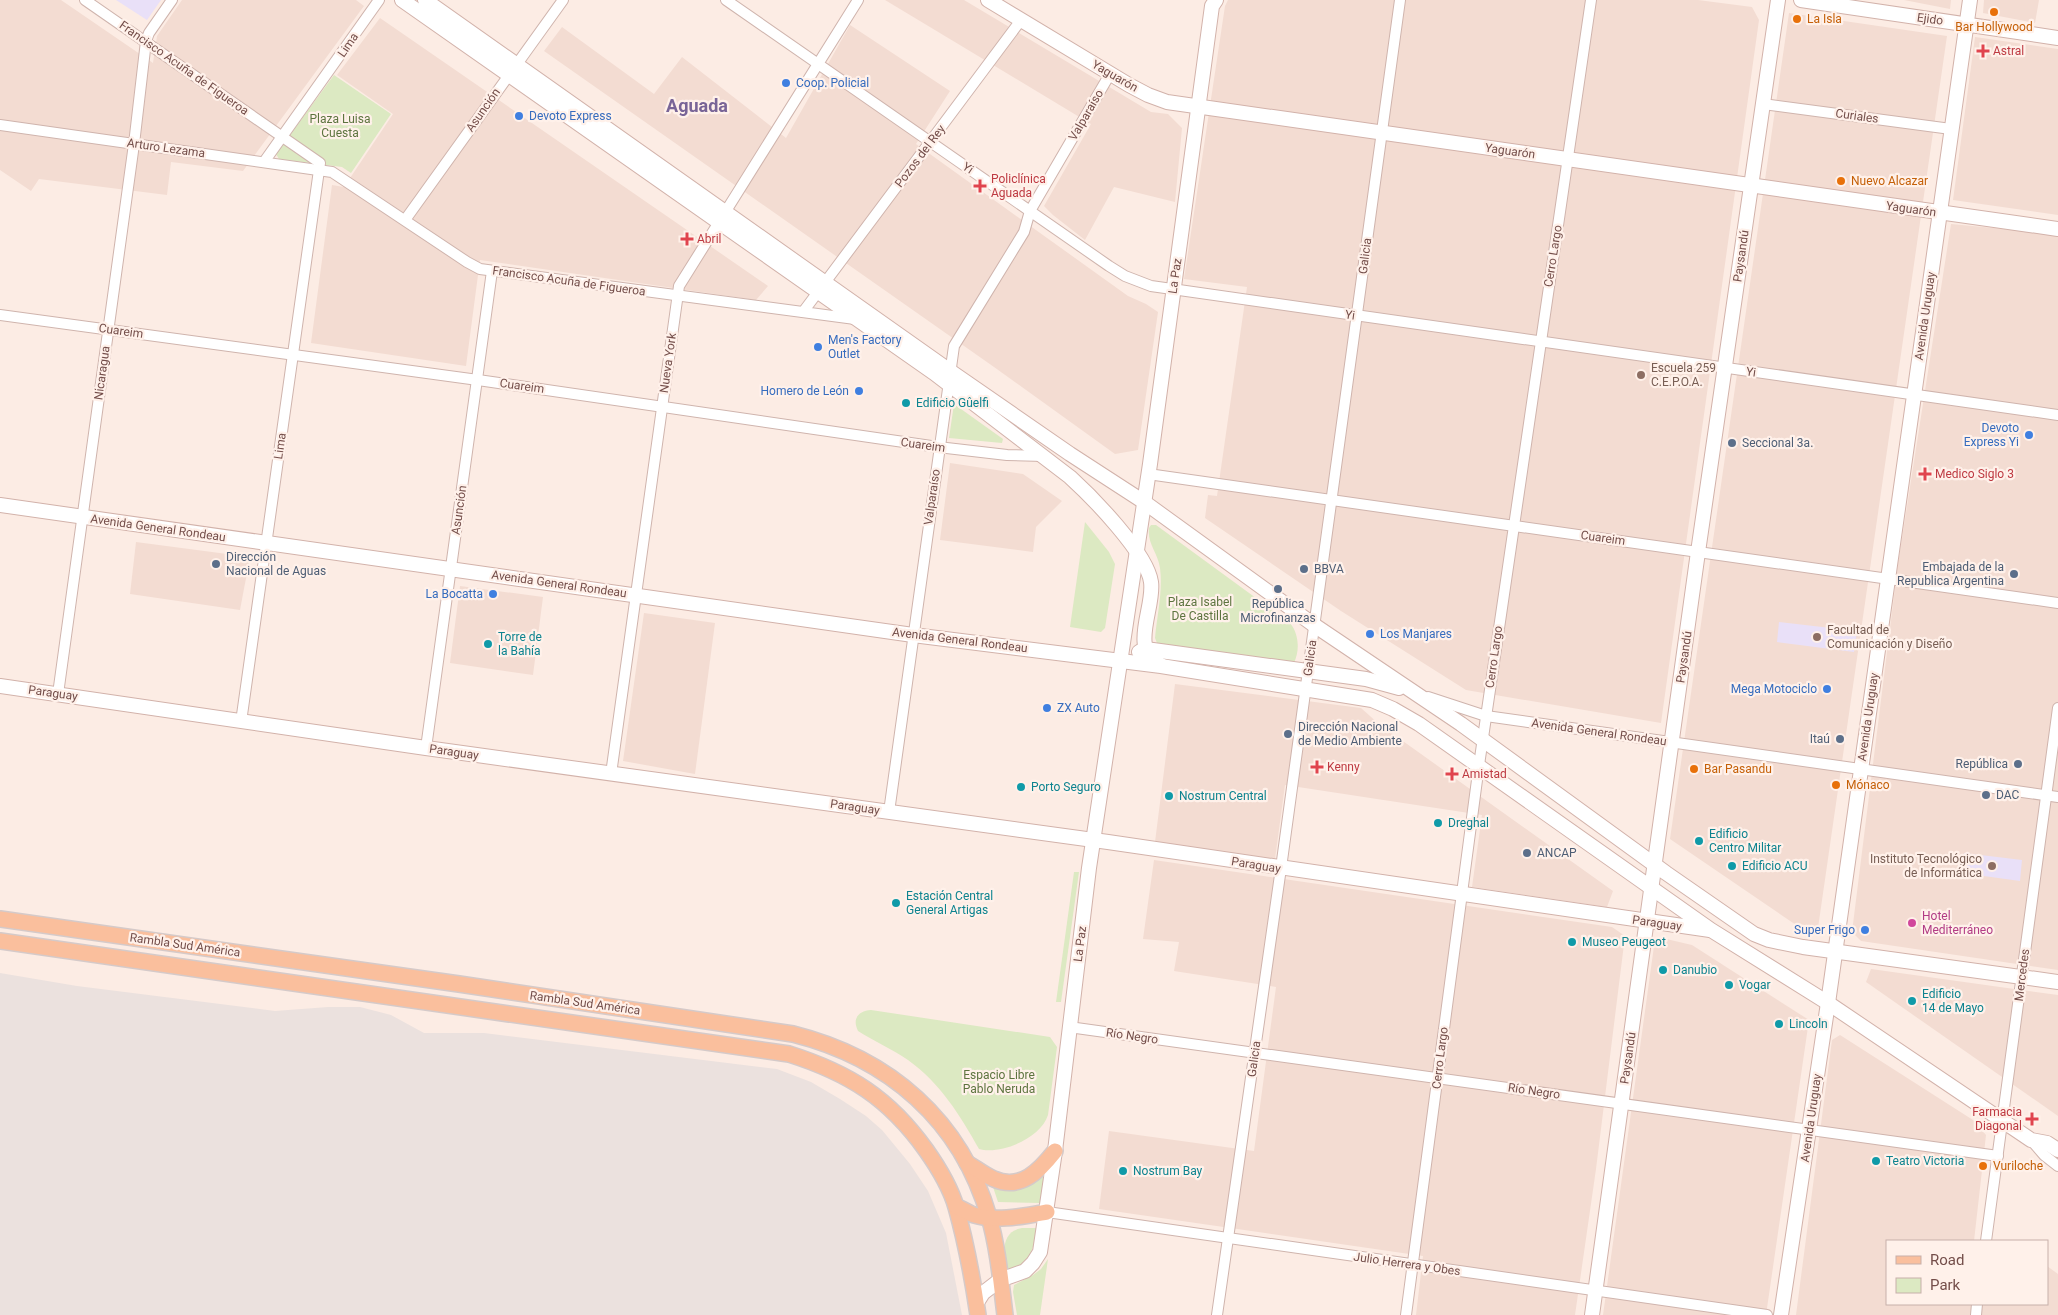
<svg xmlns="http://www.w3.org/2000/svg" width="2058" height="1315" viewBox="0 0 2058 1315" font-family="Roboto,sans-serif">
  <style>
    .residential { fill: #f3dcd2 }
    .industrial { fill: #ebe1de }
    .education { fill: #e9e0f8 }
    .green { fill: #dce9c2 }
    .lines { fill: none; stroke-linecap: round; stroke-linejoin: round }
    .street-casing { stroke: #cfb4ad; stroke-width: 12 }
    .secondary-casing { stroke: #d2b2aa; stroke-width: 16 }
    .primary-casing { stroke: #d5cac9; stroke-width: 18 }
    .street { stroke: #fff; stroke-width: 10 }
    .secondary { stroke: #fff; stroke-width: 14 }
    .primary { stroke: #fabf9d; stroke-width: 15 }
    .food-dot { fill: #e8710a; stroke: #fff1ea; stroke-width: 2 }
    .health-dot { fill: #e0444e; stroke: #fff1ea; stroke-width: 2 }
    .shop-dot { fill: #3f7fe0; stroke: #fff1ea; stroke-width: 2 }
    .education-dot { fill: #8d6e63; stroke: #fff1ea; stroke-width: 2 }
    .culture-dot { fill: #0f9aa8; stroke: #fff1ea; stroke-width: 2 }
    .service-dot { fill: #5c6f8a; stroke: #fff1ea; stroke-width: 2 }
    .hotel-dot { fill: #d1479c; stroke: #fff1ea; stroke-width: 2 }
    .labels { text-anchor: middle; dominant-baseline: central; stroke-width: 4.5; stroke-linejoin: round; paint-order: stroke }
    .food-label { font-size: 12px; fill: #c56008; stroke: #fff1ea; text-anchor: start }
    .street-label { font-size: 12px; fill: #744e4a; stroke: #fff1ea }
    .health-label { font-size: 12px; fill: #be3a42; stroke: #fff1ea; text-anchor: start }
    .shop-label { font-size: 12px; fill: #366cbe; stroke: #fff1ea; text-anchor: start }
    .park-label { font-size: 12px; fill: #5d743f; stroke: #fff1ea }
    .education-label { font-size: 12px; fill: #785e54; stroke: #fff1ea; text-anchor: start }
    .culture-label { font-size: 12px; fill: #0d838f; stroke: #fff1ea; text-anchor: start }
    .service-label { font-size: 12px; fill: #4e5e75; stroke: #fff1ea; text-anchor: start }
    .hotel-label { font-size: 12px; fill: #b23c85; stroke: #fff1ea; text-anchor: start }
    .district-label { font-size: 18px; font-weight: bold; fill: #796597; stroke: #fff1ea }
  </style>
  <rect width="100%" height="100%" fill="#fcece4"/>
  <g class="residential">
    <path d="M0,0H61L153,63L157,36L182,0H356L364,6L243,171L171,162L167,195L39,179L31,191L0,170Z"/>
    <path d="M885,0H964L1151,112L1168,114L1182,128L1175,202L1114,187L1085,240L1053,215L1044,206L1091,124Z"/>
    <path d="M1228,0H1698L1752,7L1759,20L1661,723L1466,690L1341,611L1205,518L1208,495L1217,496L1247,287L1184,279L1225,6Z"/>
    <path d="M1904,0H1951L1950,9Z"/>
    <path d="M1984,0H2039L2035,23L1983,13Z"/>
    <path d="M1789,13L1947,36L1818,928L1802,929L1670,839Z"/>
    <path d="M380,18L768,286L756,300L480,260L466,366L311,343L332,185L344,187L393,114L337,75Z"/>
    <path d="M850,25L950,91L916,144L1128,296L1146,304L1158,312L1138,450L1115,454L994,367L544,51L562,27L654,94L682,57L786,138Z"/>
    <path d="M1975,37L2058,49V215L1953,200Z"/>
    <path d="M1951,224L2058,234V970L1861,941L1852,932L1898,564Z"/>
    <path d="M950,463L1023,474L1062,501L1036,527L1033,552L940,540Z"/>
    <path d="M136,542L250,557L240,610L130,594Z"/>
    <path d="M460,586L543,597L533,675L450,663Z"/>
    <path d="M644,613L715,623L695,774L623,761Z"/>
    <path d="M1175,684L1361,708L1379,724L1613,891L1607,907L1472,887L1482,815L1285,785L1275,859L1155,842Z"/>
    <path d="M1154,860L1612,927L1625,936L1596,1169L1575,1315H1416L1423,1256L1099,1209L1109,1131L1254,1151L1276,987L1174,971L1179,942L1143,939Z"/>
    <path d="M1662,938L1692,945L1809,1020L1766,1315H1603L1654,946Z"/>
    <path d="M1871,969L2058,995V1116L1866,982Z"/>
    <path d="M1840,1035L1973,1120L1986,1135L1974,1241H1887V1304H2047V1266L2058,1274V1315H1796L1832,1040Z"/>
  </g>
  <path class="industrial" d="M0,973L77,986L275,1011L328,1007H360L391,1015L424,1033H484L777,1069L811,1082L840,1099L866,1116L882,1130L910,1164L928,1191L946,1233L962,1315H0Z"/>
  <g class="education">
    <path d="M116,0H161L147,20Z"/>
    <path d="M1779,622L1857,631L1854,652L1777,642Z"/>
    <path d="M1964,853L2022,860L2020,881L1962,873Z"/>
  </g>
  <g class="green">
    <path d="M334,75L391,114L351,173L342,167L279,159L276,154Z"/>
    <path d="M954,404L1003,439L1002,443L949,438Z"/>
    <path d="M1085,522L1109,552L1115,564L1105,628L1101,632L1070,627Z"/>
    <path d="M1151,525H1156L1290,623C1299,634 1300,650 1294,663L1157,643L1155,638C1157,615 1163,591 1160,568C1158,553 1147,544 1149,528Z"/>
    <path d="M1074,872H1079L1061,1002H1056Z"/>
    <path d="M871,1010L1050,1037L1057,1047L1048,1115C1041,1138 1001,1155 979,1149C960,1115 940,1083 908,1060C892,1049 874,1041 858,1031C852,1019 858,1011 871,1010Z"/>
    <path d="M1046,1173L1040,1203L998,1202L992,1184C1016,1196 1027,1189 1046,1173Z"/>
    <path d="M1022,1228H1037C1034,1247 1030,1267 1008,1269C1002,1254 1001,1231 1022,1228Z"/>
    <path d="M1048,1259L1040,1315H1017L1013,1292L1014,1285L1033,1275L1041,1269Z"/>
  </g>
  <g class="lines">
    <g class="street-casing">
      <g id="street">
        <path d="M85,0L320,163L241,722"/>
        <path d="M726,0L1109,266L1125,276L1151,286L2058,415"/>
        <path d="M1763,104L1951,129"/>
        <path d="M0,125L332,172L467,262L480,269L855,319"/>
        <path d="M264,162L379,0"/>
        <path d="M405,220L563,0"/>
        <path d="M803,312L1021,20"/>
        <path d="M0,315L478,380L938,447L1007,455L1044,456"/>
        <path d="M1148,474L2058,603"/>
        <path d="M58,694L134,144L146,41L149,33L172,0"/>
        <path d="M1428,697L1486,716L2058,797"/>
        <path d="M426,748L492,271"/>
        <path d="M611,774L679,286L858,0"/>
        <path d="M889,812L954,346L1024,232L1030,211L1110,74"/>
        <path d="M1069,1027L1998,1156"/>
        <path d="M2031,1140L2044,1155L2058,1166"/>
        <path d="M1047,1212L1767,1315"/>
        <path d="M1986,1241L2058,708"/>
        <path d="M1217,1315L1281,868L1400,0"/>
        <path d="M1406,1315L1479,765L1591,0"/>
        <path d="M1976,1315L1977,1304"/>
      </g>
    </g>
    <g class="secondary-casing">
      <g id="secondary">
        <path d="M402,0L934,373L1070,477C1092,497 1147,553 1151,582C1155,608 1128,650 1161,665"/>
        <path d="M425,0L950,371L1070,454L1144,502L1314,625L1461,724L1666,873L1754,934L1769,940L1803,947L2058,982"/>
        <path d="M988,0L1129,85L1148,95L1167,102L2058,229"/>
        <path d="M1801,0L2058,38"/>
        <path d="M0,505L913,635L1161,666L1372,700L1393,709L1419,724L1711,930L1828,1003L2031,1140L2047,1143L2058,1150"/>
        <path d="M1139,652L1144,649L1153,650L1366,679L1399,688"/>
        <path d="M0,686L426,748L1108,842L1710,930"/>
        <path d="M976,1304L983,1293L1000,1280L1025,1271L1033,1263L1040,1252L1055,1151L1089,868L1150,464L1212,6L1216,0"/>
        <path d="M1592,1315L1698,552L1778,0"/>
        <path d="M1781,1315L1828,1003L1970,0"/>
      </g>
    </g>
    <g class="primary-casing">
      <g id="primary">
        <path d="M0,919L459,984L793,1034C889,1058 961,1120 989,1217C998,1248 1001,1283 1005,1315"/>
        <path d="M0,941L789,1054C849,1073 889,1098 926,1150C938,1167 950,1186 956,1207C965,1239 973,1281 978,1315"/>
        <path d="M967,1163C976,1168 984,1175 994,1179C1021,1191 1040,1170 1055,1151"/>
        <path d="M956,1206C962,1209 968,1213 974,1215C996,1222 1024,1216 1047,1212"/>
      </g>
    </g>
    <use href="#street" class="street"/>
    <use href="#secondary" class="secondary"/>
    <use href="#primary" class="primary"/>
  </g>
  <g class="food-dot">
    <circle cx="1994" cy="12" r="5"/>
    <circle cx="1797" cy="19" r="5"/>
    <circle cx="1841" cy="181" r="5"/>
    <circle cx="1694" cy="769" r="5"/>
    <circle cx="1836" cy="785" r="5"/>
    <circle cx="1983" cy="1166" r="5"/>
  </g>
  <g class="health-dot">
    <path d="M1980.5 43.5h5v5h5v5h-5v5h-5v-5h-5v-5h5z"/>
    <path d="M977.5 178.5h5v5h5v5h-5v5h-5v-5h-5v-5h5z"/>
    <path d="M684.5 231.5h5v5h5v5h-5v5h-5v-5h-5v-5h5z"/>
    <path d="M1922.5 466.5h5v5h5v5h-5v5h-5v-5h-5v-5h5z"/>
    <path d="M1314.5 759.5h5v5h5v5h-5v5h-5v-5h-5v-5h5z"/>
    <path d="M1449.5 766.5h5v5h5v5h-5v5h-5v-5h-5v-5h5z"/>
    <path d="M2029.5 1111.5h5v5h5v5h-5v5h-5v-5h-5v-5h5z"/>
  </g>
  <g class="shop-dot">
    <circle cx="786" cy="83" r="5"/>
    <circle cx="519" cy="116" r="5"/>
    <circle cx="818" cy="347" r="5"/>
    <circle cx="859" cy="391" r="5"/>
    <circle cx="2029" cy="435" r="5"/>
    <circle cx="493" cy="594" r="5"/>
    <circle cx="1370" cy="634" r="5"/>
    <circle cx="1827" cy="689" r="5"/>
    <circle cx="1047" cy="708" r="5"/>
    <circle cx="1865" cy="930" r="5"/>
  </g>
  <g class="education-dot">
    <circle cx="1641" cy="375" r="5"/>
    <circle cx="1817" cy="637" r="5"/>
    <circle cx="1992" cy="866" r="5"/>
  </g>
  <g class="culture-dot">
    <circle cx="906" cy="403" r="5"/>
    <circle cx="488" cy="644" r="5"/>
    <circle cx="1021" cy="787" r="5"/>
    <circle cx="1169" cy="796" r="5"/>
    <circle cx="1438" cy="823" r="5"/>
    <circle cx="1699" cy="841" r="5"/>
    <circle cx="1732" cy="866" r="5"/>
    <circle cx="896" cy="903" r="5"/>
    <circle cx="1572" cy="942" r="5"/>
    <circle cx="1663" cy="970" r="5"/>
    <circle cx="1729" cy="985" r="5"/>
    <circle cx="1912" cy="1001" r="5"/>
    <circle cx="1779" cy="1024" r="5"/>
    <circle cx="1876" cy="1161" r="5"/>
    <circle cx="1123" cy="1171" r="5"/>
  </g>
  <g class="service-dot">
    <circle cx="1732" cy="443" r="5"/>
    <circle cx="216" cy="564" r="5"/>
    <circle cx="1304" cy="569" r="5"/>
    <circle cx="2014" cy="574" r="5"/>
    <circle cx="1278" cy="589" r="5"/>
    <circle cx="1288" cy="734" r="5"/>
    <circle cx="1840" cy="739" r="5"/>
    <circle cx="2018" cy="764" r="5"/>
    <circle cx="1986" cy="795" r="5"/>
    <circle cx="1527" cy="853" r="5"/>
  </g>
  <circle class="hotel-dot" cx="1912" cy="923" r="5"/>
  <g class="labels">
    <g class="food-label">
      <text x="1807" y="19">La Isla</text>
      <text x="1994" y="27" text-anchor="middle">Bar Hollywood</text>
      <text x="1851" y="181">Nuevo Alcazar</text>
      <text x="1704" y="769">Bar Pasandu</text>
      <text x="1846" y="785">Mónaco</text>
      <text x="1993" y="1166">Vuriloche</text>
    </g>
    <g class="street-label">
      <text transform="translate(1930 19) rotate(8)">Ejido</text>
      <text transform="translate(348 45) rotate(-55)">Lima</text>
      <text transform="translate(184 68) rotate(35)">Francisco Acuña de Figueroa</text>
      <text transform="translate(1115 76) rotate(30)">Yaguarón</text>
      <text transform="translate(483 110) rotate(-55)">Asunción</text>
      <text transform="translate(1086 115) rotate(-60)">Valparaíso</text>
      <text transform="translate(1857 116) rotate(8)">Curiales</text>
      <text transform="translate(166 148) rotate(8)">Arturo Lezama</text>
      <text transform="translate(1510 151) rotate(8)">Yaguarón</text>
      <text transform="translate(920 156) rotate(-53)">Pozos del Rey</text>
      <text transform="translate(968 168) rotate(34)">Yi</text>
      <text transform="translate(1911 209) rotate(8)">Yaguarón</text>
      <text transform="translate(1365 256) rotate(-83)">Galicia</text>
      <text transform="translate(1553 256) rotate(-81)">Cerro Largo</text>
      <text transform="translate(1741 256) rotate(-82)">Paysandú</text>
      <text transform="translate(1175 276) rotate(-82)">La Paz</text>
      <text transform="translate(569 281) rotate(8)">Francisco Acuña de Figueroa</text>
      <text transform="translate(1350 315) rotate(8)">Yi</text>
      <text transform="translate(1925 316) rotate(-82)">Avenida Uruguay</text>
      <text transform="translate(121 331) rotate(8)">Cuareim</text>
      <text transform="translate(668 363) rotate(-82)">Nueva York</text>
      <text transform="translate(1751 372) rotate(8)">Yi</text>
      <text transform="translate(102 373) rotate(-82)">Nicaragua</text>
      <text transform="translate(522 386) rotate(8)">Cuareim</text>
      <text transform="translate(923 445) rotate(8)">Cuareim</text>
      <text transform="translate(280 446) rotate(-82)">Lima</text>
      <text transform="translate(932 497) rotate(-82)">Valparaíso</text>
      <text transform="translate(459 510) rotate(-82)">Asunción</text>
      <text transform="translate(158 528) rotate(8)">Avenida General Rondeau</text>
      <text transform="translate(1603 538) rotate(8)">Cuareim</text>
      <text transform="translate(559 584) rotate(8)">Avenida General Rondeau</text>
      <text transform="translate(960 640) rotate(7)">Avenida General Rondeau</text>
      <text transform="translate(1494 657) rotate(-82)">Cerro Largo</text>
      <text transform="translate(1684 657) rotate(-82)">Paysandú</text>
      <text transform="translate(1310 658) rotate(-82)">Galicia</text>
      <text transform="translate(53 693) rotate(8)">Paraguay</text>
      <text transform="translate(1868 717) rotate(-82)">Avenida Uruguay</text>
      <text transform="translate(1599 732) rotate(8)">Avenida General Rondeau</text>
      <text transform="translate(454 752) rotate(8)">Paraguay</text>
      <text transform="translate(855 807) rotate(8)">Paraguay</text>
      <text transform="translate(1256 865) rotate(9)">Paraguay</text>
      <text transform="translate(1657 923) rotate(8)">Paraguay</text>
      <text transform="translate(1080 944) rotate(-83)">La Paz</text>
      <text transform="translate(185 945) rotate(8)">Rambla Sud América</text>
      <text transform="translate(2022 975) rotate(-83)">Mercedes</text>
      <text transform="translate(585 1003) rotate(8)">Rambla Sud América</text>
      <text transform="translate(1132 1036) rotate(8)">Río Negro</text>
      <text transform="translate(1440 1058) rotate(-83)">Cerro Largo</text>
      <text transform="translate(1628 1058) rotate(-82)">Paysandú</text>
      <text transform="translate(1254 1059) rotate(-82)">Galicia</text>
      <text transform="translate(1534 1091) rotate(8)">Río Negro</text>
      <text transform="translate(1811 1118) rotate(-82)">Avenida Uruguay</text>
      <text transform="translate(1407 1264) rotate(8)">Julio Herrera y Obes</text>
    </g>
    <g class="health-label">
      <text x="1993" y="51">Astral</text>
      <text x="991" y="179">Policlínica<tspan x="991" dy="14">Aguada</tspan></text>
      <text x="697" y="239">Abril</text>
      <text x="1935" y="474">Medico Siglo 3</text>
      <text x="1327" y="767">Kenny</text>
      <text x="1462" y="774">Amistad</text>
      <text x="2022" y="1112" text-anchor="end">Farmacia<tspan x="2022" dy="14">Diagonal</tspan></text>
    </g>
    <g class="shop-label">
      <text x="796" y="83">Coop. Policial</text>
      <text x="529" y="116">Devoto Express</text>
      <text x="828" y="340">Men's Factory<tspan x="828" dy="14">Outlet</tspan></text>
      <text x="849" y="391" text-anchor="end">Homero de León</text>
      <text x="2019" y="428" text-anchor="end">Devoto<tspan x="2019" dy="14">Express Yi</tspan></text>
      <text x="483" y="594" text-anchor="end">La Bocatta</text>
      <text x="1380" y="634">Los Manjares</text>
      <text x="1817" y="689" text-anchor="end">Mega Motociclo</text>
      <text x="1057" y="708">ZX Auto</text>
      <text x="1855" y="930" text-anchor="end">Super Frigo</text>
    </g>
    <g class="park-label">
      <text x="340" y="119">Plaza Luisa<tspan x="340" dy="14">Cuesta</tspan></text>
      <text x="1200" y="602">Plaza Isabel<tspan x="1200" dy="14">De Castilla</tspan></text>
      <text x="999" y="1075">Espacio Libre<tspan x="999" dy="14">Pablo Neruda</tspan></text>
    </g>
    <g class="education-label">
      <text x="1651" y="368">Escuela 259<tspan x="1651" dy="14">C.E.P.O.A.</tspan></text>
      <text x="1827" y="630">Facultad de<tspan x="1827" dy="14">Comunicación y Diseño</tspan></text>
      <text x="1982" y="859" text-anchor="end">Instituto Tecnológico<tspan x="1982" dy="14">de Informática</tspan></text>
    </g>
    <g class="culture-label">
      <text x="916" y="403">Edificio Gûelfi</text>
      <text x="498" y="637">Torre de<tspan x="498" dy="14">la Bahía</tspan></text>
      <text x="1031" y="787">Porto Seguro</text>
      <text x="1179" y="796">Nostrum Central</text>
      <text x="1448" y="823">Dreghal</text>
      <text x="1709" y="834">Edificio<tspan x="1709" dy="14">Centro Militar</tspan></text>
      <text x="1742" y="866">Edificio ACU</text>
      <text x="906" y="896">Estación Central<tspan x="906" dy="14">General Artigas</tspan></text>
      <text x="1582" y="942">Museo Peugeot</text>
      <text x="1673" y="970">Danubio</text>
      <text x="1739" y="985">Vogar</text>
      <text x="1922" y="994">Edificio<tspan x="1922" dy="14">14 de Mayo</tspan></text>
      <text x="1789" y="1024">Lincoln</text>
      <text x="1886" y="1161">Teatro Victoria</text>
      <text x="1133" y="1171">Nostrum Bay</text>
    </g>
    <g class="service-label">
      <text x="1742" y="443">Seccional 3a.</text>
      <text x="226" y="557">Dirección<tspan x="226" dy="14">Nacional de Aguas</tspan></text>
      <text x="2004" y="567" text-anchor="end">Embajada de la<tspan x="2004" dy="14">Republica Argentina</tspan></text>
      <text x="1314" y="569">BBVA</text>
      <text x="1278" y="604" text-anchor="middle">República<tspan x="1278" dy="14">Microfinanzas</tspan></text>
      <text x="1298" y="727">Dirección Nacional<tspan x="1298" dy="14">de Medio Ambiente</tspan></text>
      <text x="1830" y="739" text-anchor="end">Itaú</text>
      <text x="2008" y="764" text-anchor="end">República</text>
      <text x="1996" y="795">DAC</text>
      <text x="1537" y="853">ANCAP</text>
    </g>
    <g class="hotel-label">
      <text x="1922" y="916">Hotel<tspan x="1922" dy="14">Mediterráneo</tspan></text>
    </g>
    <g class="district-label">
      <text x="697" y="105">Aguada</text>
    </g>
  </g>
  <rect x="1886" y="1240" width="162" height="65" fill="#fff1ea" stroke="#c7b0aa"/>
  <rect x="1896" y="1256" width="25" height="8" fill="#fabf9d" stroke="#c7b0aa"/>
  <text x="1930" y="1265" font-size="15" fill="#744e4a">Road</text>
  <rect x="1896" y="1278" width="25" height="15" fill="#dce9c2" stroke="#c7b0aa"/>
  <text x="1930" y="1290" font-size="15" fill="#744e4a">Park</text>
</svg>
